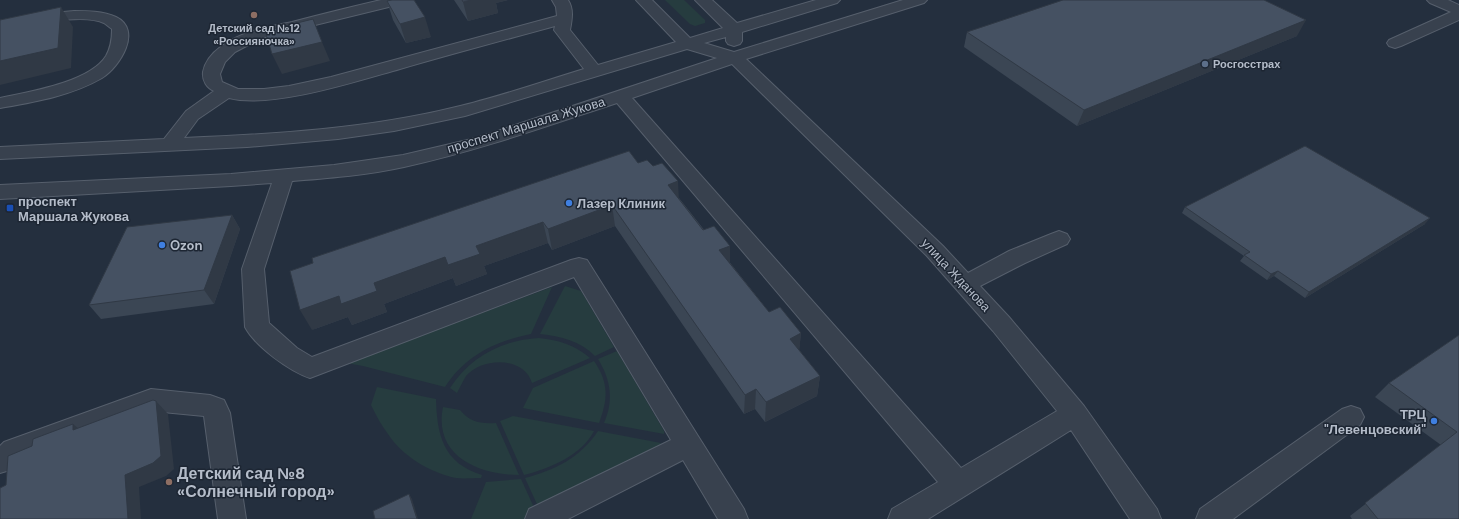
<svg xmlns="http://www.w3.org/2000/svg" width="1459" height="519" viewBox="0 0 1459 519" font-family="'DM Sans',sans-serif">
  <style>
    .green { fill: #263c3f }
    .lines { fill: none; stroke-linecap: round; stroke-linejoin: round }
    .minor-casing { stroke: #565f6c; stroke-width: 2 }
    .minor { fill: #38414e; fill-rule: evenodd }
    .wall { fill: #3b4654 }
    .shaded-wall { fill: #303945 }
    .building { fill: #455162; stroke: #303945 }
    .education-dot { fill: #8d6e63; stroke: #1d2633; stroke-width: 1.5 }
    .service-dot { fill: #5c6f8a; stroke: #1d2633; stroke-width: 1.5 }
    .shop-dot { fill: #3f7fe0; stroke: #1d2633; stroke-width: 1.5 }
    .transit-dot { fill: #1a4fb4; stroke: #1d2633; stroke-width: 1.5 }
    .labels { text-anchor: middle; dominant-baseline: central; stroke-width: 3; stroke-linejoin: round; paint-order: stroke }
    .far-poi-label { font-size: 11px; font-weight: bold; fill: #b4bcc9; stroke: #1d2633 }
    .street-label { font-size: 13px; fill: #b4bcc9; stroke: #1d2633 }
    .poi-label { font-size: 13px; font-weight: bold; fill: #b4bcc9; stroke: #1d2633; text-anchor: start }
    .near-poi-label { font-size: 16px; font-weight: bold; fill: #b4bcc9; stroke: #1d2633; text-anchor: start }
  </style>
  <rect width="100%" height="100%" fill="#242f3e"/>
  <g class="green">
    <path d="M665,0H684L705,20V23L695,26L690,24Z"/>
    <path d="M565,286L581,291L614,347L595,356C580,341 561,336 540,334Z"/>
    <path d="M552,287L531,334C495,341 465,356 445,387L363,366L346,363Z"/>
    <path d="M539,338C559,340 575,345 590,358L532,383C524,356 482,357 466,376C463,381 460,387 457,393L450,388C470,357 502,340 539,338Z"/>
    <path d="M617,351L664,431V434L604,423C614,401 611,380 598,359Z"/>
    <path d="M594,361C609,383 608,399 599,423L523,408L533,388Z"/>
    <path d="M377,387L436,399C437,435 443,463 482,475L481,478C473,478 464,479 456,478C431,473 402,456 388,434C381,425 376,415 371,405Z"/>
    <path d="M443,407L460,410C470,422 480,424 496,423L519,475C479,475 433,456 443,407Z"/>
    <path d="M513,416L594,431C581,456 550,468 524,475L500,421Z"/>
    <path d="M598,431L661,443L657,452L541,513L525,478C555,470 580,458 598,431Z"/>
    <path d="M521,479L537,514L527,519H471L486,482Z"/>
  </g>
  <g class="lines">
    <g class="minor-casing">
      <g id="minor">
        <path d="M381,0H408L405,3L262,38L235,52L225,62L220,74L222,82L238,89H264L289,86L331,77L557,16L556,7L552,0H568C574,9 572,19 570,30L598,65L676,42L636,0H652L690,38L723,28L695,0H712L737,23L816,0H840L837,3L742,32V41L740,44L734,46L728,44L726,41V37L704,43L734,52L903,0H927L924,3L746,59L943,246L968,273L1009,251L1051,234L1059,231L1067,234L1070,239L1067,244L1025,263L980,286L1009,317L1084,406L1157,509L1161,519H1130L1071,430L928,519H888L892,509L938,482L617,103C547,126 477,151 404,167C368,175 329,178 292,181L264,269L269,323L297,348L312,357L571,260L579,258L587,260L744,509L748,519H718L683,460L568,519H525L529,509L671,440L574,277L310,378C289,371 255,346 245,327L242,269L272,183L231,186L0,199V185L231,174L334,165L403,155L476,138L717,58L687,49L465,116L394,131L338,139L247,147L0,159V147L164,139L186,111L214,91C207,88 202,81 203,72C207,51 232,38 250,32C263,27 278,25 292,22C322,14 351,7 381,0ZM555,26L554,30L584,69C541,82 499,97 456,107C367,129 275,134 184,138L198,119L229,98C272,109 357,81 400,69C452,54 504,40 555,26ZM732,64L927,256L993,331L1057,411L961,468L632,98Z"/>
        <path d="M1427,0H1448L1459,5V20L1401,46L1395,48L1389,46L1387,43L1389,40L1451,12L1430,3Z"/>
        <path d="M74,11C87,11 103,11 116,17C143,30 120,67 102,78C71,96 34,102 0,108V98C29,92 90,82 106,56C111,47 112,39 112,29C109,27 107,25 104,23C84,13 22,25 0,31V21L30,15Z"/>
        <path d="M151,389L210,395L224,400L230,413L246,519H218L204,416L152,411L24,460L10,470L0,473V446L4,442Z"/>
        <path d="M1351,406L1360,409L1364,417L1360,425L1233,519H1196L1200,509L1342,409Z"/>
      </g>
    </g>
    <use href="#minor" class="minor"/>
  </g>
  <g class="wall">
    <path d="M454,0H508L496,3L498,13L468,21Z"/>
    <path d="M387,1L431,37L406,43L393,20Z"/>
    <path d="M967,32L1297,36L1077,126L964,47Z"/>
    <path d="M638,163L679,198L769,312L801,333L799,350L820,376L817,396L765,422L755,409L744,414L615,226L552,250L548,243L484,266L487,274L456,286L453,278L384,304L387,312L352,325L348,317L312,330Z"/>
    <path d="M1185,207L1425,224L1305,298L1274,276L1267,280L1240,261L1244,256L1182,213Z"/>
    <path d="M232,215L240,229L214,304L101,319L89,305Z"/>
    <path d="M1459,335V519H1352L1350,516L1441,445L1375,397L1389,383Z"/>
  </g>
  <g class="shaded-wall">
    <path d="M471,0H508L496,3L498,13L468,21L463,2Z"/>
    <path d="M61,7L73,27L71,68L0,85V61Z"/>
    <path d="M425,17L431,37L406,43L400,24Z"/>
    <path d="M1306,20L1297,36L1077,126L1084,110Z"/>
    <path d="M322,42L330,61L282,74L272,54Z"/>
    <path d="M678,181L679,202L668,185Z"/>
    <path d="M612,205L615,226L552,250L548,229Z"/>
    <path d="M232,215L240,229L214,304L204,290Z"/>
    <path d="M1430,218L1425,224L1305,298L1309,292Z"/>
    <path d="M543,222L548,243L484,266L487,274L456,286L448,265L476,246Z"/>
    <path d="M730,246V266L719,250Z"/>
    <path d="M445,257L453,278L384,304L387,312L352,325L348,317L312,330L300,310Z"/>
    <path d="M1278,271L1274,276L1267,280L1271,274Z"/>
    <path d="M801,333L799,354L790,339Z"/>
    <path d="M820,376L817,396L765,422L766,402Z"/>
    <path d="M756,389L755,409L744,414L745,395Z"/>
    <path d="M156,401L168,414L174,469L166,476L139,487L141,519H128L125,475Z"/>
    <path d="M73,424L88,437L73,430Z"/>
    <path d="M409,494L412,499L418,519H417Z"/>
  </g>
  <g class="building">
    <path d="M392,0H414L425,17L400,24L387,1Z"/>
    <path d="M462,0H471L463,2Z"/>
    <path d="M1063,0H1264L1306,20L1084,110L967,32Z"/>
    <path d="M61,7L58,48L0,61V20Z"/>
    <path d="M313,19L322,42L272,54L265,31Z"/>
    <path d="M1305,146L1430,218L1309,292L1278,271L1271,274L1244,255L1250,252L1185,207Z"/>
    <path d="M629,151L638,163L647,160L653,166L662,163L678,181L668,185L703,230L714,226L730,246L719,250L769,312L780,307L801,333L790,339L820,376L766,402L756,389L745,395L612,205L548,229L543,222L476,246L480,254L448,265L445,257L374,283L377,291L341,304L339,296L300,310L290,271L313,263L312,258Z"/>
    <path d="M232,215L204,290L89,305L127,227Z"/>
    <path d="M1459,335V519H1378L1365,503L1457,432L1389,383Z"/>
    <path d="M153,400L156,401L161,456L153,463L125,475L128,519H0V488L6,485L8,456L32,446L33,439L73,424V430Z"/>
    <path d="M409,494L417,519H375L373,511Z"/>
  </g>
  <g class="education-dot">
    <circle cx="254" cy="15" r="4"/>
    <circle cx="169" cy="482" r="4"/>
  </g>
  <circle class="service-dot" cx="1205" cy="64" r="4"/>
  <g class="shop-dot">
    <circle cx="569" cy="203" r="4"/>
    <circle cx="162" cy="245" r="4"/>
    <circle cx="1434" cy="421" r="4"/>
  </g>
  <rect class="transit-dot" x="6" y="204" width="8" height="8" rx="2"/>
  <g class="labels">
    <g class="far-poi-label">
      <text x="254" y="28">Детский сад №12<tspan x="254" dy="13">«Россияночка»</tspan></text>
      <text x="1213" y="64" text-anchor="start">Росгосстрах</text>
    </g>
    <g class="street-label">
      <text transform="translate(526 125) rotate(-17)">проспект Маршала Жукова</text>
      <text transform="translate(956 275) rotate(47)">улица Жданова</text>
    </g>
    <g class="poi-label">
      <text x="18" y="201">проспект<tspan x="18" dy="15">Маршала Жукова</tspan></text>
      <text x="577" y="203">Лазер Клиник</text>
      <text x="170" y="245">Ozon</text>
      <text x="1426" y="414" text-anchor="end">ТРЦ<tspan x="1426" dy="15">"Левенцовский"</tspan></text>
    </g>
    <g class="near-poi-label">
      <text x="177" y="473">Детский сад №8<tspan x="177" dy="18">«Солнечный город»</tspan></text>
    </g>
  </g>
</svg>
